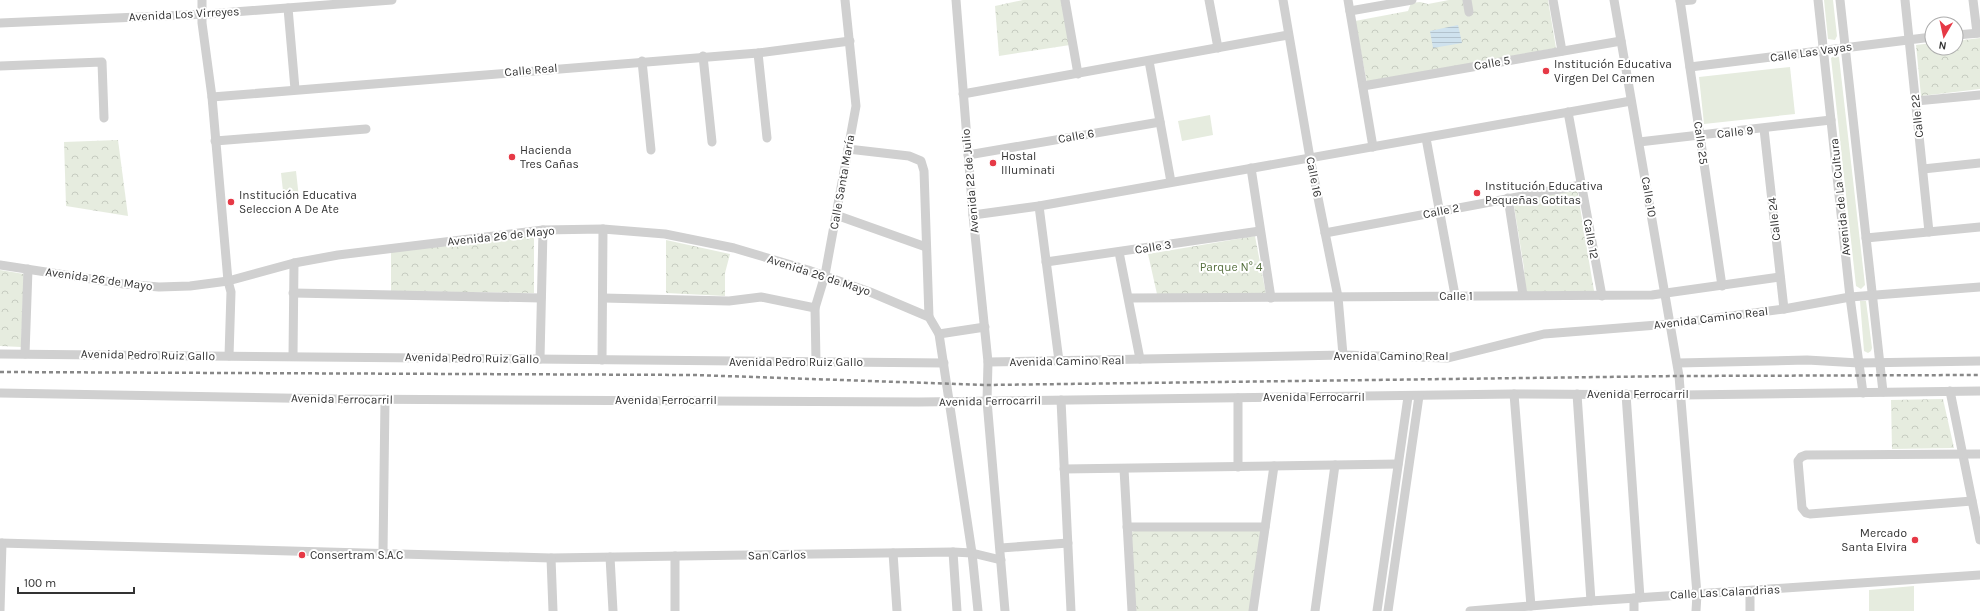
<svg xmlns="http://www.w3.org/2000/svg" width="1980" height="611" viewBox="0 0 1980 611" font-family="Karla,sans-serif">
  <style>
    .green { fill: #e6ecdf }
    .park { fill: url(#park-crowns) }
    .water { fill: url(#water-rules) }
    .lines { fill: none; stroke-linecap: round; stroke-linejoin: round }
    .minor { stroke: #d0d0d0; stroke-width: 9 }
    .rail { stroke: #888; stroke-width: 2.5; stroke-dasharray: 4 3; stroke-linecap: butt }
    .poi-dot { fill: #e63946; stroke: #fff; stroke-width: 1.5 }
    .labels { text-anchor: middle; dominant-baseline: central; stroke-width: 4; stroke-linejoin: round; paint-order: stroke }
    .street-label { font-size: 12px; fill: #333; stroke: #fff }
    .poi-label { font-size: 12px; fill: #333; stroke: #fff; text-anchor: start }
    .park-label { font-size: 12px; fill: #56703f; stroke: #fff }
  </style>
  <defs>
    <pattern id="park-crowns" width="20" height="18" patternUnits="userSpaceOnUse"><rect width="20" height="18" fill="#e6ecdf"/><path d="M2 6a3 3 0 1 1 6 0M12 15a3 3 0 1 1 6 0" fill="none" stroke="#c6cbc0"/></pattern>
    <pattern id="water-rules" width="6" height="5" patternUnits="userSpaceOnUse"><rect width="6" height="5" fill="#cfe2ee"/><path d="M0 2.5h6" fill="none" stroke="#b2c2cd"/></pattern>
  </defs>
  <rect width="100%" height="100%" fill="#fff"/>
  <g class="green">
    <path d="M1824,0H1833L1837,36L1835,40L1828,39Z"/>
    <path d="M1835,55L1839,57L1865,285L1861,289L1856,286L1831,58Z"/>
    <path d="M1790,67L1795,114L1704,124L1699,77Z"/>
    <path d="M1210,115L1213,135L1182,141L1178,121Z"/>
    <path d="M296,171L299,198L284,200L281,173Z"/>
    <path d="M1860,301H1866L1872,348L1871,351L1868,353L1864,351Z"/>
    <path d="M1914,586V611H1869V590Z"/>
  </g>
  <g class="park">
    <path d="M1023,0H1062L1070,45L999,56L995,6Z"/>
    <path d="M1449,0H1548L1556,48L1367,83L1355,21L1408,11L1411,3L1420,2L1428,4Z"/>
    <path d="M1980,38V89L1921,96L1916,45L1932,43V48H1956V41Z"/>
    <path d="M118,140L128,216L66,206L64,142Z"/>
    <path d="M1577,189L1594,291L1525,292L1524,268L1513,200Z"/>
    <path d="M534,236V293L391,291V251Z"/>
    <path d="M1255,236L1266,294H1157L1148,254Z"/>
    <path d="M666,240L730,254L725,273V296L666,293Z"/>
    <path d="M0,270L24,274L21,347L0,346Z"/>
    <path d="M1943,399L1954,448L1892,449L1891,400Z"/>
    <path d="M1259,530L1261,532L1250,611H1135L1130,533L1134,531Z"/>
  </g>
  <path class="water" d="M1458,25L1462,43L1433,48L1430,31Z"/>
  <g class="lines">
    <g class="minor">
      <path d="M202,0V23L212,97L228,281L231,292L229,356"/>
      <path d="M956,0L973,215L988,362L987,401L1005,611"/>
      <path d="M1065,0L1078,74"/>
      <path d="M1209,0L1218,48"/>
      <path d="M1283,0L1310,158L1338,297L1343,355"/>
      <path d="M1348,0L1373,147"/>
      <path d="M1467,0L1469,12"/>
      <path d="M1553,0L1562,51"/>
      <path d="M1614,0L1679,376L1697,594L1696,611"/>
      <path d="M1680,0L1722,286"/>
      <path d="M1818,0L1850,297L1863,393"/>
      <path d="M1840,0L1883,392"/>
      <path d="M1905,0L1929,232"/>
      <path d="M1973,0L1977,33"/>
      <path d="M1680,1L1692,0"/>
      <path d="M288,8L295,89"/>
      <path d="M1350,11L1412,0"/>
      <path d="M0,23L208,14L392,0"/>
      <path d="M1956,35L1980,33"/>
      <path d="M758,53L767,138"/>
      <path d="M703,56L712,142"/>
      <path d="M642,61L651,150"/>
      <path d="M1149,61L1171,182"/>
      <path d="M0,66L102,62L104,118"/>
      <path d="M1690,67L1932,37"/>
      <path d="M1363,86L1621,41"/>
      <path d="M963,94L1288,35"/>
      <path d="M212,97L758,53L850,41"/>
      <path d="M1916,101L1980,95"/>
      <path d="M1568,112L1602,296"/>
      <path d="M1764,129L1784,309"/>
      <path d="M1426,138L1455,295"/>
      <path d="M215,141L366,129"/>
      <path d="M1639,142L1831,120"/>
      <path d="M848,149L909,156L921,161L924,171L929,317"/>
      <path d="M968,155L1160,122"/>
      <path d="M1251,168L1271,298"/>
      <path d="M1923,169L1980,163"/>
      <path d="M1508,198L1523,295"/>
      <path d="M1039,206L1059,361"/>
      <path d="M836,215L926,247"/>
      <path d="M973,215L1039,206L1631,101"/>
      <path d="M1325,233L1581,185"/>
      <path d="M1866,238L1980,227"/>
      <path d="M1119,252L1140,359"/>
      <path d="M1046,262L1260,231"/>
      <path d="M0,265L124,284L159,287L190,286L228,281L294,263L338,255L543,230L603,229L665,234L734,248L808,270L870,292L929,317L939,334L972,553L978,611"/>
      <path d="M293,293L541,298"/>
      <path d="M603,298L729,301L761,297L815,308"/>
      <path d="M1129,298L1652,295L1780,277"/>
      <path d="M939,334L985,327"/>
      <path d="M0,354L944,363"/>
      <path d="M25,354L28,269"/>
      <path d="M293,356L294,263"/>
      <path d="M540,359L543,230"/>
      <path d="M602,360L603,229"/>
      <path d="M816,362L815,308L825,275L856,106L845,0"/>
      <path d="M988,362L1343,355L1448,358L1544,334L1670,324L1784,309L1850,297L1980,287"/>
      <path d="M1678,363L1807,360L1859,363L1980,361"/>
      <path d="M1950,391L1980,540"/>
      <path d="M0,393L336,399L919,402L1514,394L1682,395L1980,391"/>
      <path d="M1514,394L1531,606"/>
      <path d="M1577,394L1591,601"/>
      <path d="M1626,394L1640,598"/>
      <path d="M1061,400L1071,611"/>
      <path d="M1238,467V398"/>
      <path d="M1064,469L1398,464"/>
      <path d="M1124,469L1132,611"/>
      <path d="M1972,501L1810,514L1806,513L1802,508L1798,461L1801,457L1806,455L1980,454"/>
      <path d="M1127,527H1265"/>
      <path d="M0,543L551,558L953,552L972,553L1001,560"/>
      <path d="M1001,548L1068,543"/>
      <path d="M953,552L957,611"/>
      <path d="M383,553L385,399"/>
      <path d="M893,553L897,611"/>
      <path d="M675,556V611"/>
      <path d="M610,557L613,611"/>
      <path d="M551,558L553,611"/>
      <path d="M0,611L2,543"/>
      <path d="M1253,611L1274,466"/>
      <path d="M1315,611L1335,465"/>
      <path d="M1377,611L1408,397"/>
      <path d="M1388,611L1419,396"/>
      <path d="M1470,611L1591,601L1980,575"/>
      <path d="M1634,611V598"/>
      <path d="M1750,611V591"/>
    </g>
    <path class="rail" d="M0,372L695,375L987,385L1679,376L1980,375"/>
  </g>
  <g class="poi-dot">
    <circle cx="1546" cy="71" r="4"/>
    <circle cx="512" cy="157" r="4"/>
    <circle cx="993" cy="163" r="4"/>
    <circle cx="1477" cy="193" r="4"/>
    <circle cx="231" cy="202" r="4"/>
    <circle cx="1915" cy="540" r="4"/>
    <circle cx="302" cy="555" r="4"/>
  </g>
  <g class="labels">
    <g class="street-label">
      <text transform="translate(184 14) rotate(-3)">Avenida Los Virreyes</text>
      <text transform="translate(1811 52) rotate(-8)">Calle Las Vayas</text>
      <text transform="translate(1492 63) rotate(-10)">Calle 5</text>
      <text transform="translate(531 70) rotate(-5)">Calle Real</text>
      <text transform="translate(1917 116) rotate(-96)">Calle 22</text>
      <text transform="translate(1735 132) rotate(-6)">Calle 9</text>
      <text transform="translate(1076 136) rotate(-10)">Calle 6</text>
      <text transform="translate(1701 143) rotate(82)">Calle 25</text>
      <text transform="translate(1314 177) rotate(79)">Calle 16</text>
      <text transform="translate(970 181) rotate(-95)">Avenida 22 de Julio</text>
      <text transform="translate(842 182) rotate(-80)">Calle Santa María</text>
      <text transform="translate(1649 197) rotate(80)">Calle 10</text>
      <text transform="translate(1840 197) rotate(-96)">Avenida de La Cultura</text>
      <text transform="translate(1441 211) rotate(-11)">Calle 2</text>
      <text transform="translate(1774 219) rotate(-96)">Calle 24</text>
      <text transform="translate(501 236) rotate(-6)">Avenida 26 de Mayo</text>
      <text transform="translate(1591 239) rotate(80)">Calle 12</text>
      <text transform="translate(1153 247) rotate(-9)">Calle 3</text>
      <text transform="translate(819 275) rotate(18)">Avenida 26 de Mayo</text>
      <text transform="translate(99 279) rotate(8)">Avenida 26 de Mayo</text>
      <text x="1456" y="296">Calle 1</text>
      <text transform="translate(1711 318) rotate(-7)">Avenida Camino Real</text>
      <text transform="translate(148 355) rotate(1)">Avenida Pedro Ruiz Gallo</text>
      <text x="1391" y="356">Avenida Camino Real</text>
      <text transform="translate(472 358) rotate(1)">Avenida Pedro Ruiz Gallo</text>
      <text transform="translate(1067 361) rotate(-1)">Avenida Camino Real</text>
      <text x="796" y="362">Avenida Pedro Ruiz Gallo</text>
      <text x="1638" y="394">Avenida Ferrocarril</text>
      <text x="1314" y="397">Avenida Ferrocarril</text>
      <text transform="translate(342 399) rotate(1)">Avenida Ferrocarril</text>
      <text x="666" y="400">Avenida Ferrocarril</text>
      <text transform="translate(990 401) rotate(-1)">Avenida Ferrocarril</text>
      <text transform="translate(777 555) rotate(-1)">San Carlos</text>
      <text transform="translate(1725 592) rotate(-3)">Calle Las Calandrias</text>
    </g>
    <g class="poi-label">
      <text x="1554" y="64">Institución Educativa<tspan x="1554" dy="14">Virgen Del Carmen</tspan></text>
      <text x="520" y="150">Hacienda<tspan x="520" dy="14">Tres Cañas</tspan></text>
      <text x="1001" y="156">Hostal<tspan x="1001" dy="14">Illuminati</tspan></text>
      <text x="1485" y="186">Institución Educativa<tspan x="1485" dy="14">Pequeñas Gotitas</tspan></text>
      <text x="239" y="195">Institución Educativa<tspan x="239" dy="14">Seleccion A De Ate</tspan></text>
      <text x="1907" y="533" text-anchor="end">Mercado<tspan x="1907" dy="14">Santa Elvira</tspan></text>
      <text x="310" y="555">Consertram S.A.C</text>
    </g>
    <g class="park-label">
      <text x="1231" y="267">Parque N° 4</text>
    </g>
  </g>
  <g transform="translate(1944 36) rotate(189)"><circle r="19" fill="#ffffff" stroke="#adadad"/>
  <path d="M0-3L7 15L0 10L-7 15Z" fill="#e63946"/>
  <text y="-6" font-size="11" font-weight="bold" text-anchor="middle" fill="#333333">N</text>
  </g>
  <path d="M18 587v6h116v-6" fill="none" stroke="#333333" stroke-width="2"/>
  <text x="24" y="587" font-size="12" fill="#333333" stroke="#ffffff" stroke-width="3" paint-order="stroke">100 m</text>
</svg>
